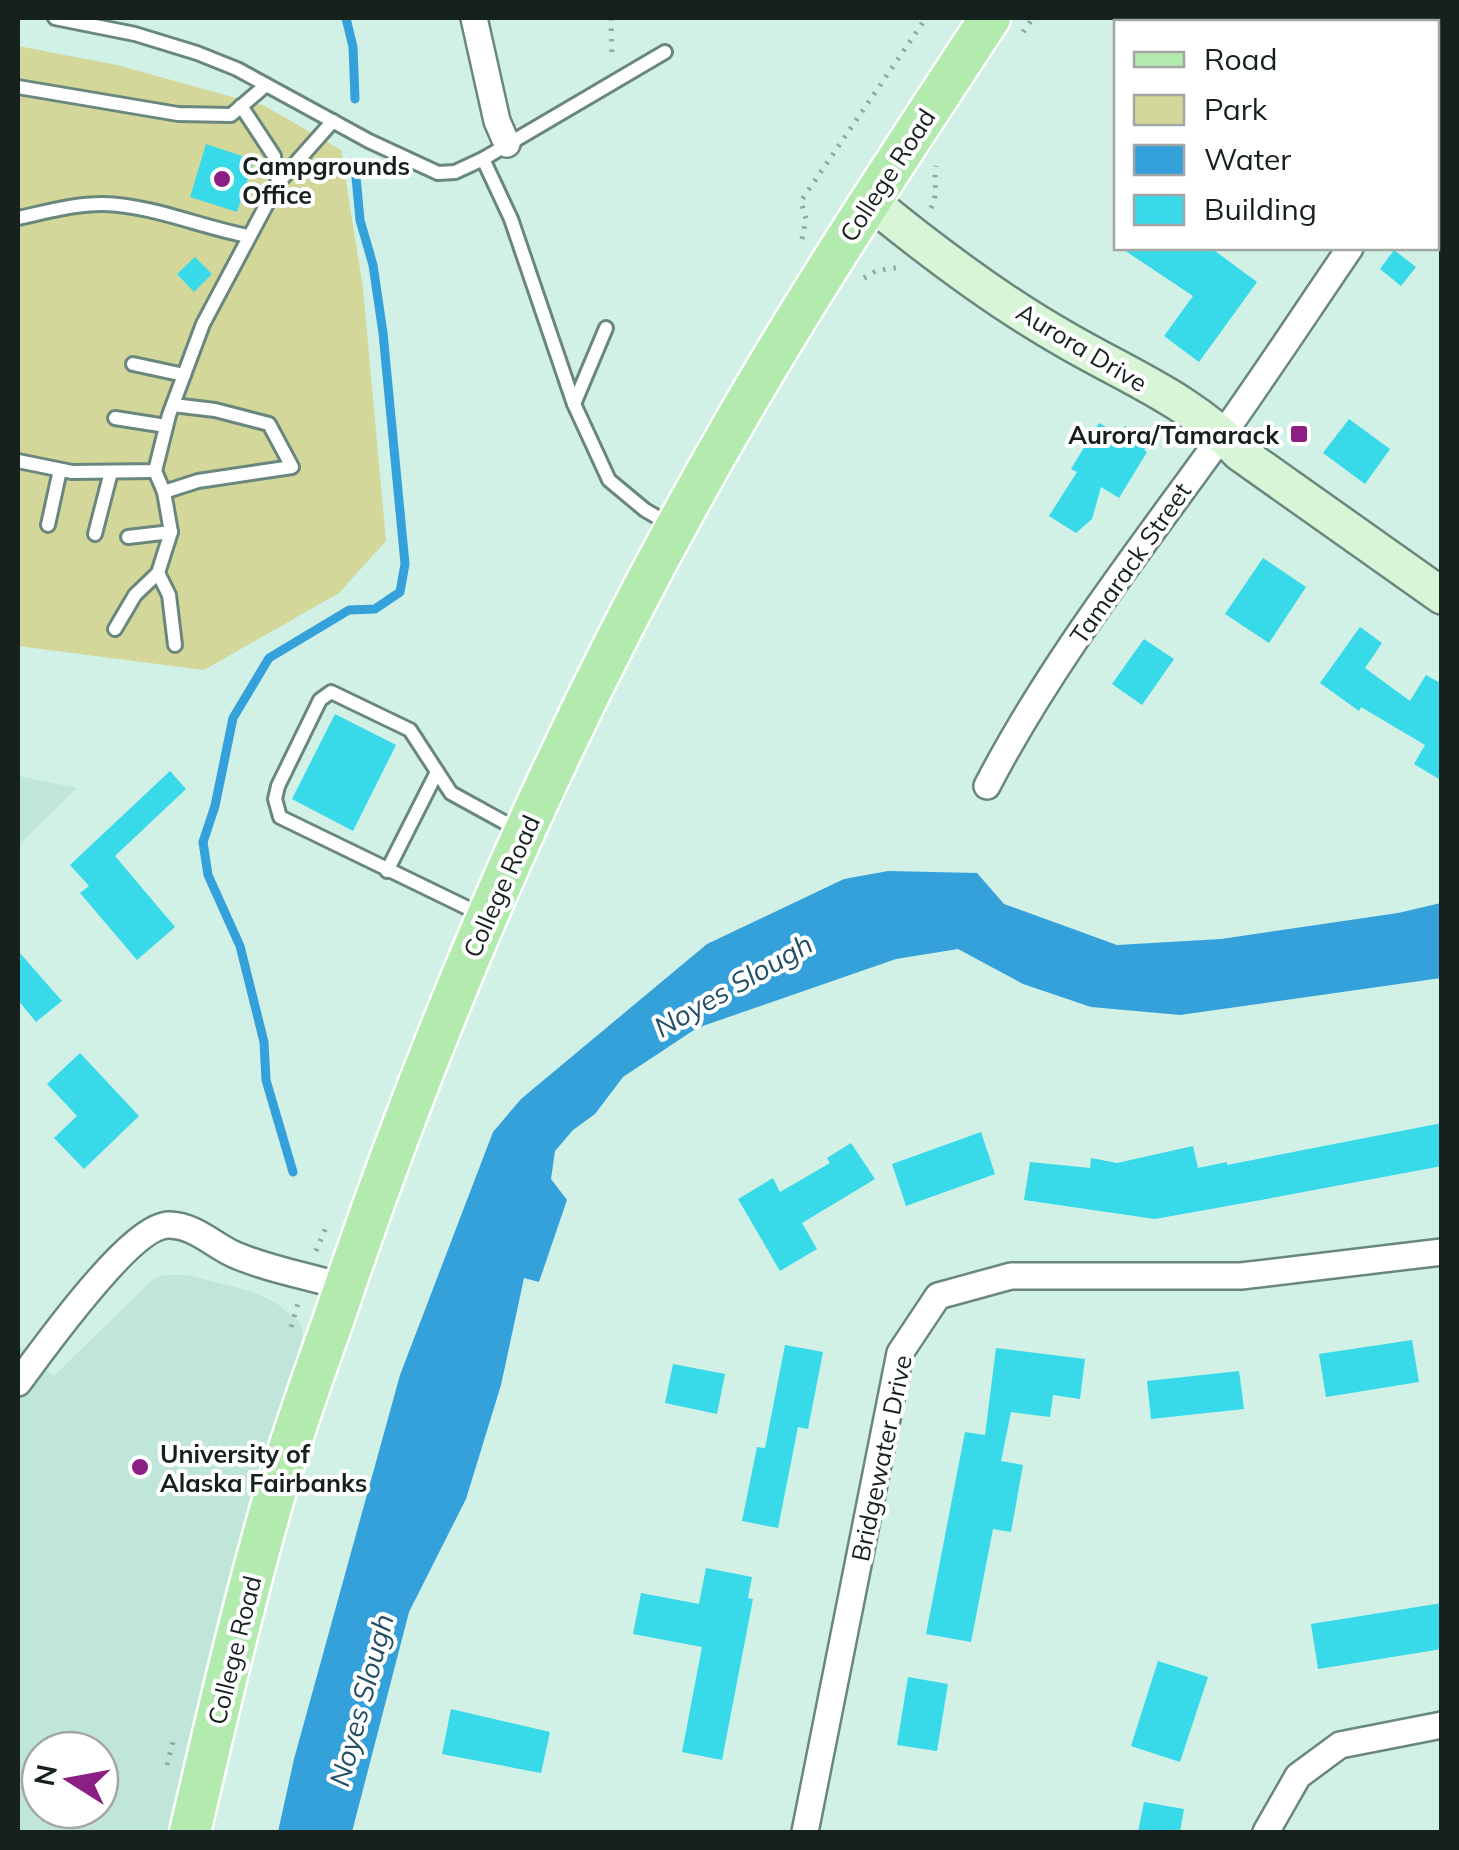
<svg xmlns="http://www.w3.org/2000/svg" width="1459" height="1850" viewBox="0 0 1459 1850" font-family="Mulish,sans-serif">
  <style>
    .built { fill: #bfe6d9; fill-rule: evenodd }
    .green { fill: #d3d79a }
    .water { fill: #35a1db }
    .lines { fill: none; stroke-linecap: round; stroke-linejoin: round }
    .stream { stroke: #35a1db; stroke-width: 9 }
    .building { fill: #38d9e9 }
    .lane-casing { stroke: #6a877e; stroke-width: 18 }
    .street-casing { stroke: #6a877e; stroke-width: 30 }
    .secondary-casing { stroke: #6a877e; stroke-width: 40 }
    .primary-casing { stroke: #fff; stroke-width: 45 }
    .path { stroke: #90a8a1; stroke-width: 5; stroke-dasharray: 2.5 8; stroke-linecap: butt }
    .lane { stroke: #fff; stroke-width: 12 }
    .street { stroke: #fff; stroke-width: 25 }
    .secondary { stroke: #d9f5d7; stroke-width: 35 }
    .primary { stroke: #b3ebaf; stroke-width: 40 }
    .poi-dot { fill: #8b1f84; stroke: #fff; stroke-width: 4 }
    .labels { text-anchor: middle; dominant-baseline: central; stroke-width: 8; stroke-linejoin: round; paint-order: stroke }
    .poi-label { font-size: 25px; font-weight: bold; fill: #16211e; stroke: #fff; text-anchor: start }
    .street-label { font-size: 25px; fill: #16211e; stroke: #fff }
    .water-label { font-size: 28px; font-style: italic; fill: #244f67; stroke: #fff }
  </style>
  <rect width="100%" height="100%" fill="#d1f0e6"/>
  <g class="built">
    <path d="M18,776L77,788L18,846Z"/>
    <path d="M164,1275H187L250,1291L275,1302L300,1323L303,1332L301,1344L235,1558L168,1832H18V1345L54,1376L153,1279ZM40,1750H100V1810H40Z"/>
  </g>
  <path class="green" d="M18,46L117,65L265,106L341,150L363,288L386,541L339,593L204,670L18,646Z"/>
  <path class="water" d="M888,871L977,873L1004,904L1117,945L1221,939L1398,913L1441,903V978L1180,1015L1091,1007L1023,984L958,949L896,959L697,1028L623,1077L595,1114L573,1130L555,1151L551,1179L567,1200L539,1282L524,1278L501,1385L466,1499L409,1612L352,1832H278L294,1759L400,1375L493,1132L521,1099L707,944L844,879Z"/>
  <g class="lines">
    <g class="stream">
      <path d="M346,18L353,47L355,99"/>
      <path d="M293,1172L266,1080L264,1042L240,946L208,875L203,842L215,806L233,718L269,658L349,610L375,609L400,592L405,564L383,333L373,265L360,220L355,166"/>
    </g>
  </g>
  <g class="building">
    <path d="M206,144L254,160L237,212L190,197Z"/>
    <path d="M1121,248H1211L1257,282L1199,362L1164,336L1193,296Z"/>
    <path d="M1394,250L1416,267L1401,286L1380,269Z"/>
    <path d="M195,257L212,274L194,292L177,274Z"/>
    <path d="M1349,419L1390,449L1365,484L1323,453Z"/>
    <path d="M1099,423L1120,435L1125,426L1150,441L1144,450L1147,452L1119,498L1101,487L1092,519L1076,533L1049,516L1077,472L1071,469Z"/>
    <path d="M1263,558L1306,587L1269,643L1225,614Z"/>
    <path d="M1360,627L1382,643L1365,668L1410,701L1426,675L1442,684V781L1414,764L1425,745L1361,707L1359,711L1320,683Z"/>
    <path d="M1144,639L1174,659L1142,705L1112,684Z"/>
    <path d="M335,714L396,745L353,831L292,799Z"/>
    <path d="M170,771L186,789L115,856L175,927L137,960L80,893L89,886L70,865Z"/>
    <path d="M18,951L62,1001L36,1022L18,1000Z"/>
    <path d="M80,1053L139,1116L84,1169L54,1138L77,1116L47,1084Z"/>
    <path d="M1442,1123V1166L1261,1200L1155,1219L1024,1200L1030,1162L1090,1168L1091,1158L1117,1163L1193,1146L1198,1168L1227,1162V1165Z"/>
    <path d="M981,1132L995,1174L906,1206L892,1164Z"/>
    <path d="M851,1143L875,1179L802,1223L817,1249L780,1271L738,1199L773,1178L780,1192L830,1163L827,1158Z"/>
    <path d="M1412,1340L1419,1382L1326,1397L1319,1354Z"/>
    <path d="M785,1345L823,1352L808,1429L798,1427L778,1528L742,1521L757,1447L765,1448Z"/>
    <path d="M996,1348L1085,1359L1080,1399L1053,1395L1050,1417L1011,1412L1001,1461L1023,1465L1011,1532L993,1529L971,1642L926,1634L965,1432L985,1435Z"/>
    <path d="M673,1364L725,1374L717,1414L665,1403Z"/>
    <path d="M1239,1371L1244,1409L1151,1419L1147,1381Z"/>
    <path d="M706,1568L752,1577L748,1598L753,1599L722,1760L682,1752L702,1647L633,1634L641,1593L699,1604Z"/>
    <path d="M1442,1603V1649L1318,1669L1311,1624Z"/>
    <path d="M1158,1661L1208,1677L1180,1762L1131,1746Z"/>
    <path d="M908,1677L948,1684L937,1751L897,1745Z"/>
    <path d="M451,1709L550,1732L541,1773L442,1754Z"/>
    <path d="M1144,1802L1184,1809L1180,1832H1138Z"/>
  </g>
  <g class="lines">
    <g class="lane-casing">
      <g id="lane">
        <path d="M55,18L135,34L197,53L237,69L369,141L438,173L455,172L483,159L665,52"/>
        <path d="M18,87L178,114L231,115L266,85"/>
        <path d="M241,106L274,156L278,183"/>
        <path d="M483,159L511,219L574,404L609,480L645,510L671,525"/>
        <path d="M18,218C46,212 73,204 103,204C151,205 201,227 248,236"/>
        <path d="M133,364L184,375"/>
        <path d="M574,404L606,328"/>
        <path d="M115,418L166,426"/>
        <path d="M18,461L72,472L155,471L169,415L203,324L278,183L333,121"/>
        <path d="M164,492L198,481L292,467L269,424L215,410L173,405"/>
        <path d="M48,525L60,470"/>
        <path d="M95,534L111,472"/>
        <path d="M128,537L171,532"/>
        <path d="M158,573L169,595L175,645"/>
        <path d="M115,629L135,595L158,573L171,532L164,492L155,471"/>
        <path d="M387,871L437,772"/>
        <path d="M482,915L280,817L275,799L278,786L320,700L331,692L410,730L451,793L522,832"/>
      </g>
    </g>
    <g class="street-casing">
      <g id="street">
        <path d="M474,18L497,121L507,144"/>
        <path d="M1436,121L1442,114"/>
        <path d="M987,786C1052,661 1139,551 1221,437C1265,375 1307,311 1350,248"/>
        <path d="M18,1383C42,1351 132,1223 170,1225C195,1226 212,1244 233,1254C267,1269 308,1276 344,1287"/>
        <path d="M805,1832L900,1353L938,1296L1011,1276H1241L1442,1252"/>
        <path d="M1266,1832L1298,1776L1340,1745L1442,1725"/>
      </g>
    </g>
    <g class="secondary-casing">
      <path id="secondary" d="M870,201C931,251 997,301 1066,340C1124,374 1194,402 1240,453L1442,596"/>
    </g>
    <g class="primary-casing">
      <path id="primary" d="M190,1832C218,1712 246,1591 281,1473C297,1422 315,1371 333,1321C437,1011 569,708 733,425C813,286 902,152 990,18"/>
    </g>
    <g class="path">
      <path d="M611,18L612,59"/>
      <path d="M1023,32L1033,18"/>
      <path d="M931,208C939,193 933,182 936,166"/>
      <path d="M802,239L806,219L801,201L926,18"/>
      <path d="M864,278L876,271L900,267"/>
      <path d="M316,1251L327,1225"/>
      <path d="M291,1327L299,1300"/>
      <path d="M167,1765L173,1742"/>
    </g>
    <use href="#lane" class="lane"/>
    <use href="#street" class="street"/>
    <use href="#secondary" class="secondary"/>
    <use href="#primary" class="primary"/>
  </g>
  <g class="poi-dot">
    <circle cx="222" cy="179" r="10"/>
    <rect x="1289" y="424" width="20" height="20" rx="5"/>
    <circle cx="140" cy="1467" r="10"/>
  </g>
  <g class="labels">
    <g class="poi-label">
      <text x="242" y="165">Campgrounds<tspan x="242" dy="29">Office</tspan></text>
      <text x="1279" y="434" text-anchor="end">Aurora/Tamarack</text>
      <text x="160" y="1453">University of<tspan x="160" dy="29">Alaska Fairbanks</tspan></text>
    </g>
    <g class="street-label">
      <text transform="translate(887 175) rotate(-57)">College Road</text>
      <text transform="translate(1082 347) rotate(31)">Aurora Drive</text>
      <text transform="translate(1130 563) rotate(-55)">Tamarack Street</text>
      <text transform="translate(501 886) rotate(-66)">College Road</text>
      <text transform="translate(881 1458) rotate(-78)">Bridgewater Drive</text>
      <text transform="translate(234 1650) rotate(-76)">College Road</text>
    </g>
    <g class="water-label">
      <text transform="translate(733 985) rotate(-30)">Noyes Slough</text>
      <text transform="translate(361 1700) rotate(-75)">Noyes Slough</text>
    </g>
  </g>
  <rect width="1459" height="1850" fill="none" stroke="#16211e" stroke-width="40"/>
  <rect x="1114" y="20" width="325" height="230" fill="#ffffff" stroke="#a2a6a5" stroke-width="2.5"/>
  <rect x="1134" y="52" width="50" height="15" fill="#b3ebaf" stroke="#a2a6a5" stroke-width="2.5"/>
  <text x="1204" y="70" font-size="30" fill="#16211e">Road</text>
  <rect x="1134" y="95" width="50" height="30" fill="#d3d79a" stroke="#a2a6a5" stroke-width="2.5"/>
  <text x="1204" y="120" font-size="30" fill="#16211e">Park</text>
  <rect x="1134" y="145" width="50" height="30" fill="#35a1db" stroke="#a2a6a5" stroke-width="2.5"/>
  <text x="1204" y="170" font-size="30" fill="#16211e">Water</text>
  <rect x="1134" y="195" width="50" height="30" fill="#38d9e9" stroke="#a2a6a5" stroke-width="2.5"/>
  <text x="1204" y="220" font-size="30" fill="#16211e">Building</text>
  <g transform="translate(70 1780) rotate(281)"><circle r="48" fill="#ffffff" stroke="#a2a6a5" stroke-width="2.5"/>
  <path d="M0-8L18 38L0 25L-18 38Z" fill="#8b1f84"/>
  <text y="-15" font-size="28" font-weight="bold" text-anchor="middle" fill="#16211e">N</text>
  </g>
</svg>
